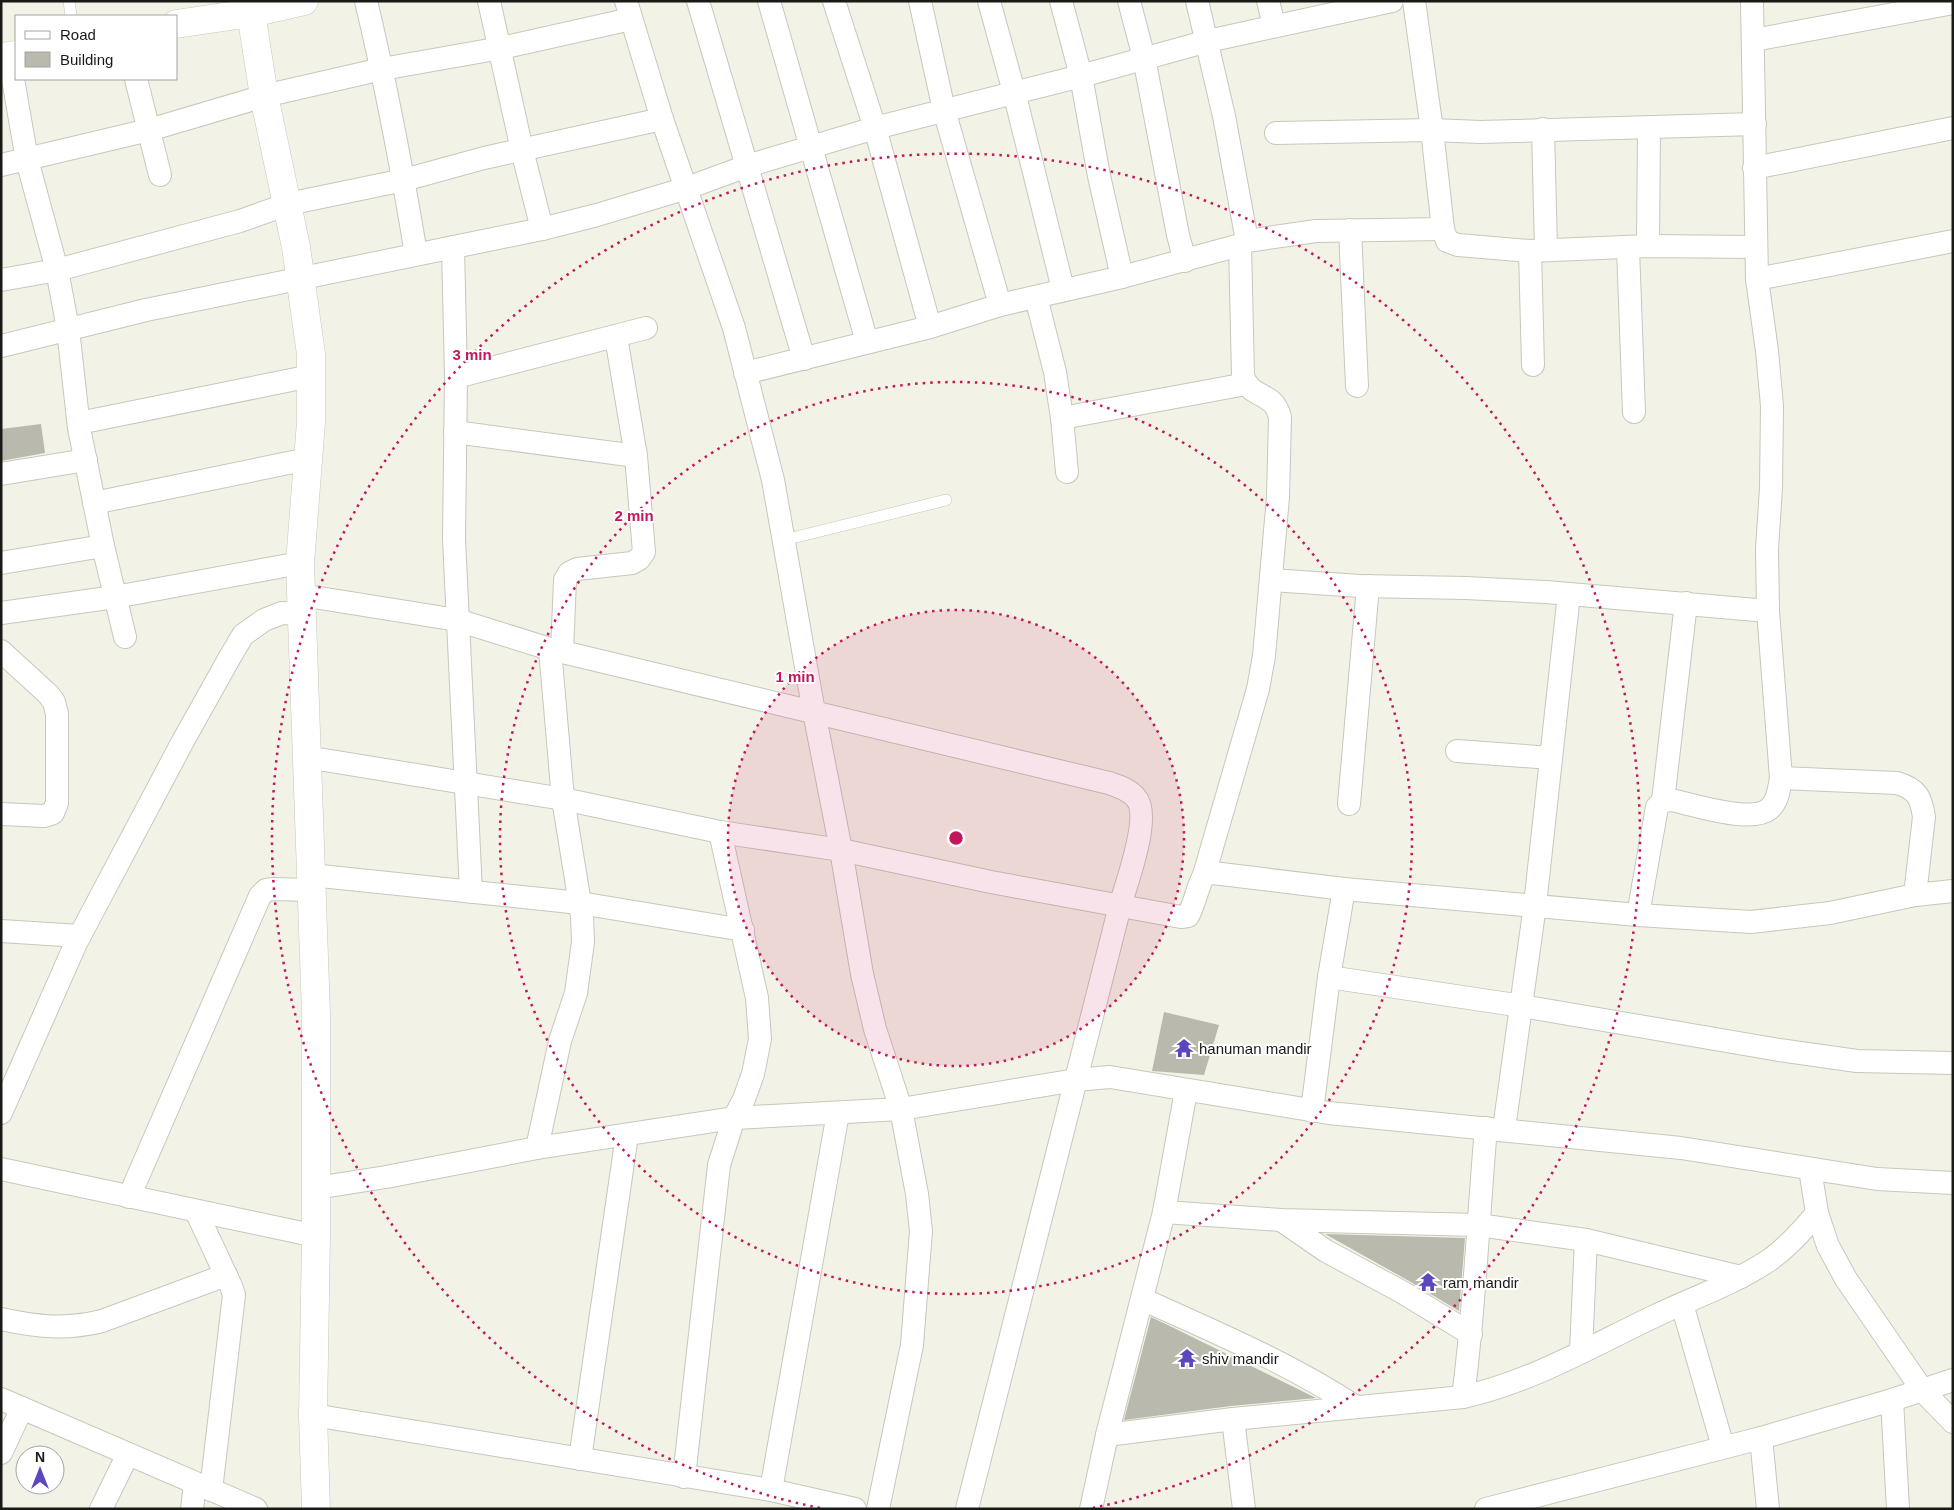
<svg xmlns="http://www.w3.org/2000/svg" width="1954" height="1510" viewBox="0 0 1954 1510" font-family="Helvetica,sans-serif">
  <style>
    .building { fill: #b9b9ad }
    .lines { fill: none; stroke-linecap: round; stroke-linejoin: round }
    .lane-casing { stroke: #c7c7bb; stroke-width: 12 }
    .street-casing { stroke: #c7c7bb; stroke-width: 24 }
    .secondary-casing { stroke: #c7c7bb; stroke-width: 29 }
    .highway-casing { stroke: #c7c7bb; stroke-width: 29 }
    .lane { stroke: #fff; stroke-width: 11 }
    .street { stroke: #fff; stroke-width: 22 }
    .secondary { stroke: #fff; stroke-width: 28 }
    .highway { stroke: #fff; stroke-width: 28 }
    .ring { fill: none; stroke: #c2185b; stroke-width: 2.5; stroke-dasharray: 2.5 5 }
    .labels { text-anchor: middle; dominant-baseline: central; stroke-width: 4; stroke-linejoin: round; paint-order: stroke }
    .poi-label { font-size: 15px; fill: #191915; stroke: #fff; text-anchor: start }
    .centre { fill: #c2185b; stroke: #fff; stroke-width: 2.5 }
    .ring-label { font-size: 15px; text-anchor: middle; font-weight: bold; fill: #c2185b; stroke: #fff; stroke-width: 4; stroke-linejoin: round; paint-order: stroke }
  </style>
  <rect width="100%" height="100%" fill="#f2f2e6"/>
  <g class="building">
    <path d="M41,424L45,453L1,461V429Z"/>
    <path d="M1164,1012L1219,1025L1204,1075L1152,1071Z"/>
    <path d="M1325,1234L1465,1238L1459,1311L1409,1281Z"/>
    <path d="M1151,1317L1176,1329L1316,1398L1231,1406L1124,1420Z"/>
  </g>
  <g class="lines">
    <g class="lane-casing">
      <g id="lane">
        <path d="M69,1L71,16"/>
        <path d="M784,540L946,500"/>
      </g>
    </g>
    <g class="street-casing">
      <g id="street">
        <path d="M366,1C386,85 402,169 416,254"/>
        <path d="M489,1L522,150L542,229"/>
        <path d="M626,1L662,119L734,328L773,480L814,712L841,850L862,974L875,1029L901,1109L917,1194L921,1231L912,1345L878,1509"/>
        <path d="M698,1L804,359"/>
        <path d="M769,1L867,342"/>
        <path d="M834,1L875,128L930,327"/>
        <path d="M920,1L944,110L1000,305"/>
        <path d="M989,1L1014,92L1063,289"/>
        <path d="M1061,1L1081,76L1099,176L1122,277"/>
        <path d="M1129,1L1144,58L1178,235L1185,261"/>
        <path d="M1197,1L1224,116L1247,241"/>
        <path d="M1268,1L1274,25"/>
        <path d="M1414,1L1432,130L1443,229L1447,241L1458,245L1530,251L1648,246L1756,247"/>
        <path d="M1754,40L1953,3"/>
        <path d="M9,56L27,160L57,270L68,329L79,428L103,546L125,637"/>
        <path d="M136,79L160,175"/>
        <path d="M1543,129L1546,250"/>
        <path d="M1276,133L1432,130L1480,132L1755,124"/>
        <path d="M1,165L149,130L264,96L382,69L501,48L631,19"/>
        <path d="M1754,168L1953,128"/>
        <path d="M1350,230L1357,386"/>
        <path d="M1648,246L1649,128"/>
        <path d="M453,247L456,377L454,539L471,892"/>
        <path d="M1628,248L1634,412"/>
        <path d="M1530,251L1533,365"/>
        <path d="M1757,279L1953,241"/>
        <path d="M1,280L57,270L240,221L288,204L404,180L484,158L662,119"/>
        <path d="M1036,297L1055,372L1062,418L1067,472"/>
        <path d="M1,346L146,310L542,229L597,215L687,188L747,166L875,128L1081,76L1208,41L1392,1"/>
        <path d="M745,373L930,327L1000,305L1122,277L1240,245L1247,241L1316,231L1443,229"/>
        <path d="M456,377L646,328"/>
        <path d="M1062,418L1246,384"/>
        <path d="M79,423L311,376"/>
        <path d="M455,432L636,456"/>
        <path d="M1,474L86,460"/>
        <path d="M94,503L308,459"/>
        <path d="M1,563L103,546"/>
        <path d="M1271,580L1360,586L1466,588L1546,592L1768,611"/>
        <path d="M301,595L457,620L550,649L1109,783C1118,786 1130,790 1136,798C1152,816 1126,884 1120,906L967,1509"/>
        <path d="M1,613L115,597L300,563"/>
        <path d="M1,651L49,695L54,702L57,714V803L53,813L44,816L1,814"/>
        <path d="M562,652L565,580L569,573L577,569L632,563L639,559L644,552L636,456L616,337"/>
        <path d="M1457,751L1551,758"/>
        <path d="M306,757L563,799L720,832L841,850L991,882L1181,917L1188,916C1195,903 1197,888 1204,875L1213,873L1344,889L1638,915L1751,922L1830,913L1915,895L1953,891"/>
        <path d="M1781,778L1897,783C1917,789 1921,797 1924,817L1915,895"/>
        <path d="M1663,801L1686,603"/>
        <path d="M1349,804L1368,586"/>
        <path d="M311,875L580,903L743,930"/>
        <path d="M1204,875L1258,689L1264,656L1278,497L1280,417C1273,390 1251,400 1243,376L1240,245"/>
        <path d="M1638,915L1657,807L1663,801L1671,800C1692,804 1751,824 1769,809C1778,802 1779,789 1781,778L1768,611L1767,549L1771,488L1772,406L1767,351L1757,279L1752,1"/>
        <path d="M1,931L80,936"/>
        <path d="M1329,977L1522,1006L1779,1050L1857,1061L1953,1063"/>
        <path d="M1312,1111L1329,977L1344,889"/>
        <path d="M1,1113L76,943L183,741L230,657L243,635L264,620L282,613L300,614"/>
        <path d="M1504,1129L1535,905L1569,594"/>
        <path d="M537,1148L560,1041L576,993L583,942L582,916L563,799L550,649"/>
        <path d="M1,1169L316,1236"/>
        <path d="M1810,1169L1817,1213L1828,1246L1846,1279L1923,1391L1953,1422"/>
        <path d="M316,1188L386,1177L537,1148L734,1118L901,1109L1076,1080L1110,1077L1329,1113L1681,1148L1877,1179L1953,1183"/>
        <path d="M129,1197L260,896L266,890L274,889L311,890"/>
        <path d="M196,1211L231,1286L234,1295L211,1490"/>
        <path d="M1164,1212L1281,1220L1478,1225L1586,1240L1741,1277"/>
        <path d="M1281,1220L1326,1251L1402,1292L1471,1334"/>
        <path d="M1142,1299C1215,1332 1289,1363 1356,1407"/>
        <path d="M1682,1304L1723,1447"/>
        <path d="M1,1319C37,1327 66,1330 102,1321L226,1275"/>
        <path d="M1581,1351L1586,1240"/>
        <path d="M1463,1397C1475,1308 1478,1218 1486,1128"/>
        <path d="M1,1399L256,1509"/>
        <path d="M1892,1400L1898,1509"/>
        <path d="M313,1415L771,1490L855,1509"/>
        <path d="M1233,1419L1244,1509"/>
        <path d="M1107,1435L1233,1419L1463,1397C1531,1382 1592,1346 1655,1316C1693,1298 1733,1284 1768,1261C1787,1248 1802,1231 1817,1213"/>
        <path d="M1761,1438L1768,1509"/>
        <path d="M1,1453L22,1408"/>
        <path d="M580,1459L627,1135"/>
        <path d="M684,1477L719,1165L734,1118L744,1099L753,1074L760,1039L757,998L720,832"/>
        <path d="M771,1490L838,1113"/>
        <path d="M101,1509L128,1454"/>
        <path d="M192,1509L195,1484"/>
        <path d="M1091,1509L1107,1435L1164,1212L1186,1091"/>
        <path d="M1486,1509L1761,1438L1892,1400L1953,1380"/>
      </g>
    </g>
    <g class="secondary-casing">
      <path id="secondary" d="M251,13L264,96L296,247L311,354V422L300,563L316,1014V1236L313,1415L316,1509"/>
    </g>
    <g class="highway-casing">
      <g id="highway">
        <path d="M176,24L251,13L304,1"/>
        <path d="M1,57L16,55"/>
      </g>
    </g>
    <use href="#lane" class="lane"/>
    <use href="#street" class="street"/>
    <use href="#secondary" class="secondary"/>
    <use href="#highway" class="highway"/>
  </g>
  <circle cx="956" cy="838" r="228" fill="#c2185b" fill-opacity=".12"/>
  <g class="ring">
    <circle cx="956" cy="838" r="228"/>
    <circle cx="956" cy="838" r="456"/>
    <path d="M820 1508A684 684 0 1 1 1092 1508"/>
  </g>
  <defs>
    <g id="temple-bare" transform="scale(1.5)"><path d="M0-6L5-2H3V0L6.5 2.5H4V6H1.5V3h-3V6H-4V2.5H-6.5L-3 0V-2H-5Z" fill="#5c47bf" stroke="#fff" stroke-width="2.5" paint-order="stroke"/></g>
  </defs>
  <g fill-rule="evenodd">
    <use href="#temple-bare" x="1184" y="1048"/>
    <use href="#temple-bare" x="1428" y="1282"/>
    <use href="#temple-bare" x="1187" y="1358"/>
  </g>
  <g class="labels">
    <g class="poi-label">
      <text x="1199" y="1048">hanuman mandir</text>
      <text x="1443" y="1282">ram mandir</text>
      <text x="1202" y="1358">shiv mandir</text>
    </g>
  </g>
  <circle cx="956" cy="838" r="8" class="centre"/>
  <g class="ring-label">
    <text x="472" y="360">3 min</text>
    <text x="634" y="521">2 min</text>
    <text x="795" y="682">1 min</text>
  </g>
  <rect width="1954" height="1510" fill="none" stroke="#191915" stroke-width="5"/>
  <rect x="15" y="15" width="162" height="65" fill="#ffffff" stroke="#a3a3a1"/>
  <rect x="25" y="31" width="25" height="8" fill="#ffffff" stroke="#a3a3a1"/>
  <text x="60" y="40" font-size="15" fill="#191915">Road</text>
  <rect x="25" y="52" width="25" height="15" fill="#b9b9ad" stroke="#a3a3a1"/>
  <text x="60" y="65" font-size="15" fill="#191915">Building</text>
  <g transform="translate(40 1470)"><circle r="24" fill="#ffffff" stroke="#a3a3a1"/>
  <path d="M0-4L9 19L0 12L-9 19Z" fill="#5c47bf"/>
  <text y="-8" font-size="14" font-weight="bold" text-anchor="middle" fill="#191915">N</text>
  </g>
</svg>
